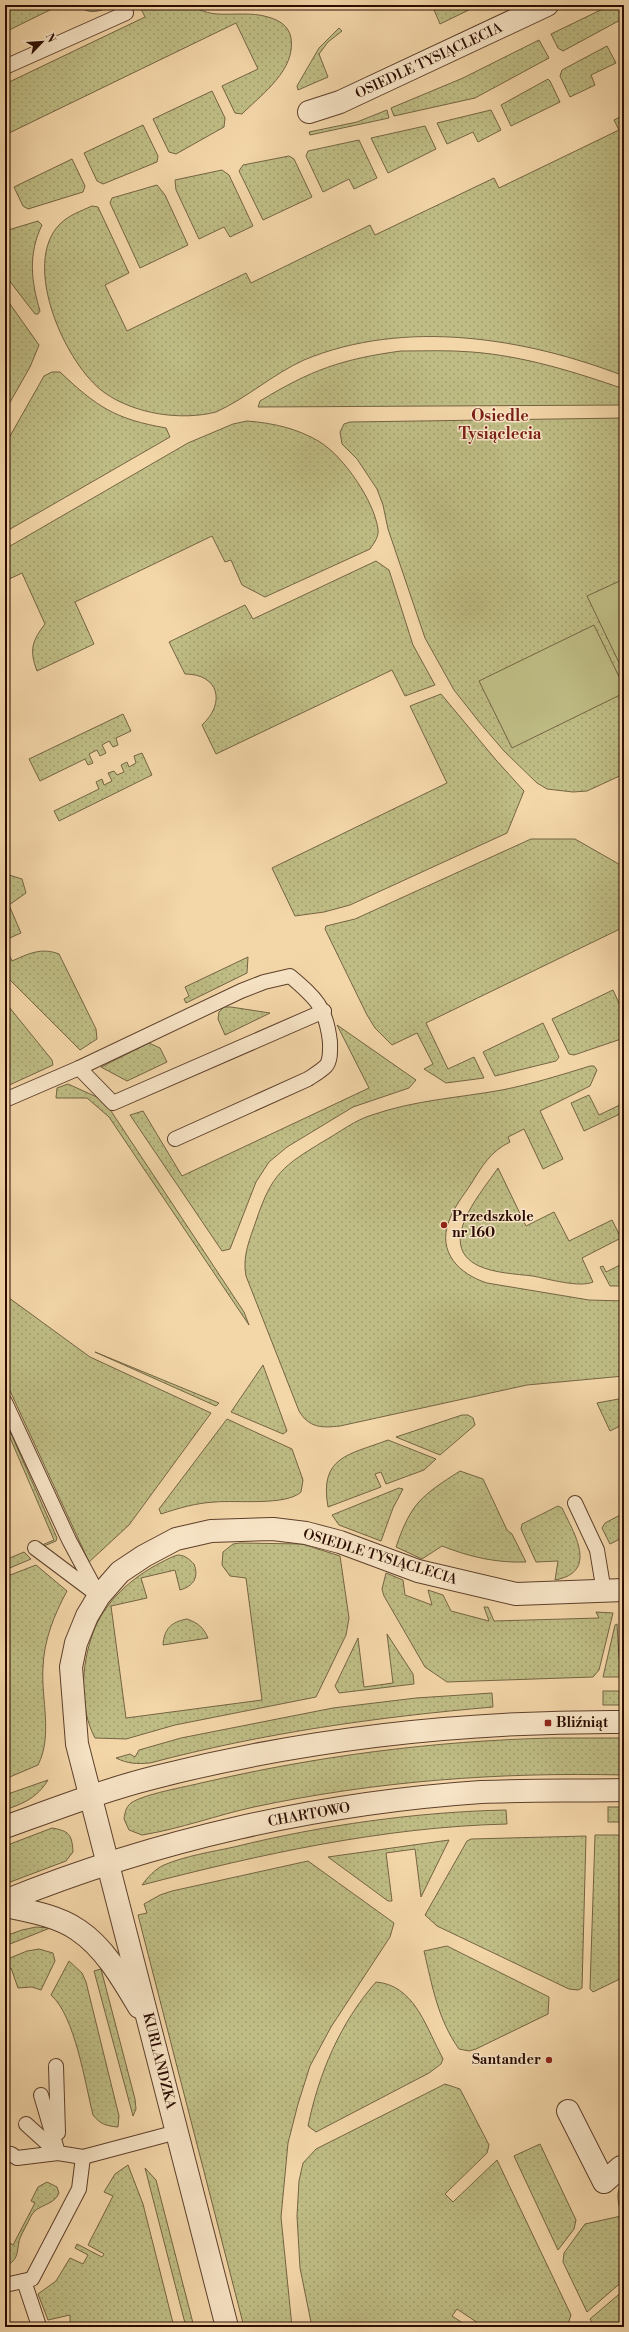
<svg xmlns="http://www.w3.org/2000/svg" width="629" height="2332" viewBox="0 0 629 2332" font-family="'Libre Bodoni',serif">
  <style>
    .green { fill: url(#green-dots); stroke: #756443 }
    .pitch { fill: #bfbd85; stroke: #756443 }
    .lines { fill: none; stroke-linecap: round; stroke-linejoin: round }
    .service-casing { stroke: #5d3f2b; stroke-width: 16 }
    .minor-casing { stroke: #5d3f2b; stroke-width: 24 }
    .tertiary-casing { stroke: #5d3f2b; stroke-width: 24 }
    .service { stroke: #f8e5c7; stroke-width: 14 }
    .minor { stroke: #f8e5c7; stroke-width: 22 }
    .tertiary { stroke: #f8e5c7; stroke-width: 22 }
    .poi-dot { fill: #8f2418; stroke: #f8e5c7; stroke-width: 1.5 }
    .labels { text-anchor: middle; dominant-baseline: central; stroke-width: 3; stroke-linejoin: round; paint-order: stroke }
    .street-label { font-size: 14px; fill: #2b0c01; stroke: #f8e5c7 }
    .poi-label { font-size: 14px; font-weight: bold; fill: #2b0c01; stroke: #f8e5c7; text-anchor: start }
    .quarter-label { font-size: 16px; font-weight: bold; fill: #7a1f14; stroke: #f8e5c7 }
  </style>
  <defs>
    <pattern id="green-dots" width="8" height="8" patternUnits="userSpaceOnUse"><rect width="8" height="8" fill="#bfbd85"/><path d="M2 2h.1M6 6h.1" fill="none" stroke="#a4a171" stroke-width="1.8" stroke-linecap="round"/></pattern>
  </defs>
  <rect width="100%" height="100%" fill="#f4d7a9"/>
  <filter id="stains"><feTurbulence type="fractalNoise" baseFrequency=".005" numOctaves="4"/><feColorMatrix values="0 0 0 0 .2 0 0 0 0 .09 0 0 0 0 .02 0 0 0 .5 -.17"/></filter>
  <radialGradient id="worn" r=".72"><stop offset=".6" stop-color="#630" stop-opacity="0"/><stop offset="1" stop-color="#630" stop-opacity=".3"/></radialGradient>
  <g class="green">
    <path d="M5,5H53L54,8L5,32Z"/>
    <path d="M78,5H114C101,11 89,16 78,5Z"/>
    <path d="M139,5C153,5 171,2 185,5C196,7 203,13 217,14C233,15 252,12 268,17C279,20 289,26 291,38C296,70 262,94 242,114L235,113L222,86L258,69L236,23L5,135V84L145,17Z"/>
    <path d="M432,5H479L440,24Z"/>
    <path d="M611,5H624V18L563,51L558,48L551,34Z"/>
    <path d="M339,28L342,31L328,42L319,54L328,77L298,90L297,86L319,48Z"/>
    <path d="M539,40L549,58L475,98L394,116L391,108L463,78Z"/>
    <path d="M607,46L616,63L591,75L595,85L570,97L560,76L562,70Z"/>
    <path d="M548,79L550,81L560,102L511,126L501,105Z"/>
    <path d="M212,91L225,118L224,127L176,154L169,152L153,119Z"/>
    <path d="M387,110L389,118L310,135L309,132L357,122Z"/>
    <path d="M491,110L501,130L478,142L473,132L447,144L437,123Z"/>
    <path d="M624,115V376C526,338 405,318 304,360C273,374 247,398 216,412C181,421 135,414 105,393C66,366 20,264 60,224C69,215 81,211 92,206L98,207L129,273L105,285L127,331L246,273L251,283L370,225L375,235L494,178L499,188L619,130L614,120Z"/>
    <path d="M143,125L158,156L157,162L103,184L97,181L84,153Z"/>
    <path d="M425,126L436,149L388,173L371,138Z"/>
    <path d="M359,140L377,178L354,189L349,179L323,192L306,156L308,151Z"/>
    <path d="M289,156L294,159L312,197L263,220L239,171L243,165Z"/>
    <path d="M72,159L85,186L83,192L28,209L23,206L14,187Z"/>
    <path d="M222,170L229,175L253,226L230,237L224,227L199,239L176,190L175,180Z"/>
    <path d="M157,185L165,195L188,245L140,268L110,203L112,198Z"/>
    <path d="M38,221L42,225C28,254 31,281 40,311L38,314H35L5,275V231Z"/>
    <path d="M5,297L39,345L30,367L5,411Z"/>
    <path d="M401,351C425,351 449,350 472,352C524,356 575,372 624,389V405L258,407L260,401C311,370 342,359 401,351Z"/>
    <path d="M52,372H60C97,407 115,419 166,428L170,437L5,532V445L44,376Z"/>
    <path d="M624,418V774L587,791L573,792L547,789L537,783L504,751L480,723L454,690L425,638L388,529L383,505L377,489L357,459L342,444L340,432L344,424L350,422Z"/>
    <path d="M247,421C272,423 297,428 320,442C344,457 374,501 378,529C379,537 374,543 370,549L265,597L242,585L231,560L225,562L212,536L75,602L94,644L37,671C29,650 32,641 45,624L22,573L5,581V549L188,443L233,424Z"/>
    <path d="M376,561L389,570L413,645L435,685L405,696L392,670L216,754L202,725C226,703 219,674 185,674L169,642L245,605L253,619Z"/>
    <path d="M441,694L496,760L524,791L507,833L350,905L324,912L295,916L272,868L447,783L410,706Z"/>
    <path d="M123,714L131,731L116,738L118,745L113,747L109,741L102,745L106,753L100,756L97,750L89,754L93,763L88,765L85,759L40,781L29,759Z"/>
    <path d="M142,753L152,775L59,821L54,811L99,789L96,782L102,779L104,785L112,781L108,773L114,771L117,775L124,772L121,765L127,762L129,767L136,763L134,756Z"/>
    <path d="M531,839H575L624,867V927L426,1023L448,1069L474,1057L484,1078L446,1083L424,1069L433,1064L417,1033L392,1045L375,1028L367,1015L325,929L326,926L355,919Z"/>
    <path d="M9,875L22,879L26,893L9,905L21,933L5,940V876Z"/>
    <path d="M5,946L12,961C28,954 41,947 59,954L96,1029L97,1039L80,1050L5,975Z"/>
    <path d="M248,957L247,973L186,1003L184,999L189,996L185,987Z"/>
    <path d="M613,990L624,1014V1038L574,1055L569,1054L552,1019Z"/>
    <path d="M5,1002L52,1060L53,1065L5,1087Z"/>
    <path d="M224,1007H231L270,1013L225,1035L218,1019L219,1012Z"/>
    <path d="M543,1023L559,1057L556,1061L495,1076L483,1052Z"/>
    <path d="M337,1025L416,1080L409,1088L353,1107L287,1147L269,1162L256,1182L230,1249L222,1251L130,1115L143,1111L182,1176L369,1088Z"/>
    <path d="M149,1043L160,1048L167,1062L127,1081L101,1067Z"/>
    <path d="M590,1066H594L597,1070L590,1086L540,1111L563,1159L543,1169L524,1129L508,1137L510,1142C491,1151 482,1166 471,1184C463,1196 454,1207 449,1221C437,1252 459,1274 487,1283L589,1300L624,1301V1376L527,1385L340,1426C322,1428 309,1428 299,1411L246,1276C242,1256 250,1239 256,1221C272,1173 283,1166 324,1141C340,1132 355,1120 372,1115C415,1100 458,1098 502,1090C532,1084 561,1075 590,1066Z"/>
    <path d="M68,1084L99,1098L107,1105L244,1312L249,1325L109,1117L87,1098H56L57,1088Z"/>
    <path d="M589,1095L599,1115L624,1103V1112L584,1131L571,1103Z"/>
    <path d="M498,1168L526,1226L554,1212L569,1241L612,1220L621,1238L582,1258L593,1282C580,1288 548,1279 533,1276C516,1274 494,1273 479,1266C434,1245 482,1192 498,1168Z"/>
    <path d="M624,1263V1286H610L600,1267L603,1266L606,1272Z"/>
    <path d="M5,1295L90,1357L211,1413L129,1525L89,1562L5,1380Z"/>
    <path d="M95,1352L219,1403L216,1406Z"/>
    <path d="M263,1365L287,1431L283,1434L231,1412Z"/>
    <path d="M624,1398V1424L610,1431L597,1403Z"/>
    <path d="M462,1415H468L473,1418L475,1425L440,1455L396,1437Z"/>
    <path d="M227,1419L292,1449L303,1480L301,1492C286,1506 236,1500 215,1502C196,1503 179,1508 161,1514L159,1509Z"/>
    <path d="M5,1420L57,1538L56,1541L44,1546L42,1545L54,1540L5,1426Z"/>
    <path d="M388,1440L436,1459L424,1470L386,1484L381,1472L375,1474L381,1487L328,1507C319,1456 349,1455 388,1440Z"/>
    <path d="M460,1471L483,1479L507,1530L512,1534L526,1562C496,1563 470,1557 442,1546L422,1559L396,1547C411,1503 421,1496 460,1471Z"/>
    <path d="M399,1488L403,1489L393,1508L381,1541L339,1525L332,1515Z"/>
    <path d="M558,1506L562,1508C574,1533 599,1572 555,1580L558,1561L536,1562L521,1529L522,1524Z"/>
    <path d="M624,1513V1537L610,1544L602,1528L605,1523Z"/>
    <path d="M240,1543L302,1544L340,1556L349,1618L346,1635L316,1697L175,1725L126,1739L95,1738C79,1708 81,1665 93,1633C104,1602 132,1577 162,1562C166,1560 173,1556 178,1555C185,1555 190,1560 194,1564C199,1577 194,1586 180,1590L175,1570L141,1578L147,1598L111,1606L126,1718L262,1700L246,1578L230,1576L222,1565L223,1552L233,1544Z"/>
    <path d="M24,1552L31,1559L5,1570V1560Z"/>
    <path d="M36,1565L67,1591C54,1615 44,1640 43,1667C41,1699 53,1736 38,1765L5,1779V1577Z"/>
    <path d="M386,1573L403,1580L405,1595L432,1605L428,1590L443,1595L451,1611L489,1621L484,1607H488L494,1621L599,1618L596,1612L613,1613L599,1670L593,1677L447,1682L425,1667L384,1596L382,1589Z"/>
    <path d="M187,1619C198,1623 203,1627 208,1638L163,1645C164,1629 171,1622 187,1619Z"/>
    <path d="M617,1624L619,1657H624V1677H603L615,1625Z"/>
    <path d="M387,1634L413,1674L414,1684L339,1693L335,1686L358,1638L364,1687L393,1683Z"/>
    <rect x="603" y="1691" width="21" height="14"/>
    <path d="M492,1693L493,1707C377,1717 263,1733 150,1763C137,1764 128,1764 116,1758L130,1754L135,1757L139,1750L181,1738L333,1708L416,1698Z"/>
    <path d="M552,1738H624V1775C500,1772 376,1781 254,1807C217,1815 180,1829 142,1835L129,1830L124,1819C125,1812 126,1807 131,1803C144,1794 185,1787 201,1783C317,1756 433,1741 552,1738Z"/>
    <path d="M48,1780C37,1798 24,1803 5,1810V1795Z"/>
    <rect x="608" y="1807" width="16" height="15"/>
    <path d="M506,1810L507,1824C384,1827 261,1854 142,1885C148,1877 155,1869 164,1865C185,1856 211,1852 234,1847C323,1825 416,1812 506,1810Z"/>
    <path d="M52,1828C69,1831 72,1834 73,1852L66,1861L5,1884V1846Z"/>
    <path d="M595,1835H624V1977L593,1992L590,1989Z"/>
    <path d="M586,1836L582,1988L578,1990L569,1989L437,1926L425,1915L467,1841L471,1839Z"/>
    <path d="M449,1840L421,1897L415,1849L386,1853L392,1901H388L328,1857Z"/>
    <path d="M308,1861L394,1923L390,1937L331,2027L310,2066L298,2104L288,2143L281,2217L292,2327H244L138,1915L147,1913L144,1904L160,1895L172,1891Z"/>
    <path d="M36,1927L50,1928L5,1946V1936L22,1930Z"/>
    <path d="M447,1946L549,1997L548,2014L476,2049L469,2051L459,2049C438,2020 432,1985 424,1951Z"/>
    <path d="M39,1949L53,1953L55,1961L41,1990L32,1987L18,1988L11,1968L5,1970V1960L27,1951Z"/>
    <path d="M69,1961L82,1973L86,1982L119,2116L118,2127C106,2126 100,2124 93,2115C85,2083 75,2016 51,1995Z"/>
    <path d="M101,1969L135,2099L136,2109L133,2116L94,1971Z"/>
    <path d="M376,1982C413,1985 425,2024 440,2053L443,2059L441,2064L429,2073L316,2132L308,2126C319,2073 340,2023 376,1982Z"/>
    <path d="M445,2084L460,2089L489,2145L487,2153L445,2194L453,2202L497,2160L571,2315L567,2327H484L457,2309L452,2316L469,2327H312L300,2268L297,2216L299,2181L303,2163L316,2149Z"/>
    <path d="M540,2144L576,2220L574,2229L558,2250L514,2156Z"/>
    <path d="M128,2165L143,2204L174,2327H70V2315L48,2320L38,2294L56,2281L70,2258L83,2264L88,2255L75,2248L77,2244L102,2257L104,2254L88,2245L113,2196L104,2192L115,2174Z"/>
    <path d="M145,2168L156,2180L194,2327H186Z"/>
    <path d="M624,2181V2280L587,2312L563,2262L564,2253L585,2224L621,2216C619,2203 614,2192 624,2181Z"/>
    <path d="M47,2182L57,2187L59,2193C54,2206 37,2204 31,2216C28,2223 23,2231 20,2238C16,2251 20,2260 5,2266V2251L10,2243L13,2245L35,2203L31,2201L38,2187Z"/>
    <path d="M624,2290V2327L594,2326L590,2319Z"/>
  </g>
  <g class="pitch">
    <path d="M624,579V673L587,596Z"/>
    <path d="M594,625L624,687V693L512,748L479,681Z"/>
  </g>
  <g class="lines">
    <g class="service-casing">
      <g id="service">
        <path d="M5,67L126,13"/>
        <path d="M79,1068L113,1103L324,1011"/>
        <path d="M5,1100L79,1068L241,991L264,982L290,976C316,998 326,1007 330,1042C330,1050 331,1060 326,1066C321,1071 314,1075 308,1079L175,1139"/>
        <path d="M5,1402L69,1540L99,1596L35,1548"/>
        <path d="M575,1503L597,1550L604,1592"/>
        <path d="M56,2066L58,2133"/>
        <path d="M26,2124L58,2153L83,2157L177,2132"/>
        <path d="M11,2154L17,2158L58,2153L41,2095"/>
        <path d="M24,2281L38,2323"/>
        <path d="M5,2285L32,2279L79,2189L83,2157"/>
      </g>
    </g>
    <g class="minor-casing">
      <g id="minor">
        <path d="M309,112L340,102L547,5"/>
        <path d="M5,1906C29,1911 58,1916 78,1930C105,1948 123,1980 139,2007"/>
        <path d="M568,2111L604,2182L621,2167H624"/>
        <path d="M227,2327L77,1744L71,1667L76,1643L87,1616L99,1596L120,1572L144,1556L176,1539L211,1531L273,1529L306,1533L340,1542L418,1571L516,1594L624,1590"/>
      </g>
    </g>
    <g class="tertiary-casing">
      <g id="tertiary">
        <path d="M5,1827C55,1809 104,1790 156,1777C309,1738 466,1721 624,1722"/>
        <path d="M5,1901C155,1840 319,1803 481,1792C528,1790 576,1791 624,1790"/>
      </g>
    </g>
    <use href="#service" class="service"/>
    <use href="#minor" class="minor"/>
    <use href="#tertiary" class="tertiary"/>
  </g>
  <g class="poi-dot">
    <circle cx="444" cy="1225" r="4"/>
    <rect x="544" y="1719" width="8" height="8" rx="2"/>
    <circle cx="549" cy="2060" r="4"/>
  </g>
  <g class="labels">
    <g class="street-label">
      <text transform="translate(429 61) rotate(-25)">OSIEDLE TYSIĄCLECIA</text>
      <text transform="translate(380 1557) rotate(17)">OSIEDLE TYSIĄCLECIA</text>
      <text transform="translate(309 1815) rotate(-10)">CHARTOWO</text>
      <text transform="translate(159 2061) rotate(76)">KURLANDZKA</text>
    </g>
    <g class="poi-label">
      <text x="452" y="1217">Przedszkole<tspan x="452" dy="16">nr 160</tspan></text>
      <text x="556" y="1723">Bliźniąt</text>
      <text x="541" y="2060" text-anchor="end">Santander</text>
    </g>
    <g class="quarter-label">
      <text x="500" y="416">Osiedle<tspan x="500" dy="18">Tysiąclecia</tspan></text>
    </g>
  </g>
  <rect width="629" height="2332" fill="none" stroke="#f4d7a9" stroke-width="20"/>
  <rect x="6" y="6" width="617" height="2320" fill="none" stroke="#2b0c01" stroke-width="2"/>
  <rect x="10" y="10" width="609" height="2312" fill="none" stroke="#2b0c01"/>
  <g transform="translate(42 42) rotate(65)" stroke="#f8e5c7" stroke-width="3" paint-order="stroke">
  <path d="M0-3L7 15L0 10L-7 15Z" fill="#2b0c01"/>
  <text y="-6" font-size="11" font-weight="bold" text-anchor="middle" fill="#2b0c01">N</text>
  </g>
  <rect width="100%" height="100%" filter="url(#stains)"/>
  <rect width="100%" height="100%" fill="url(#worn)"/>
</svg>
